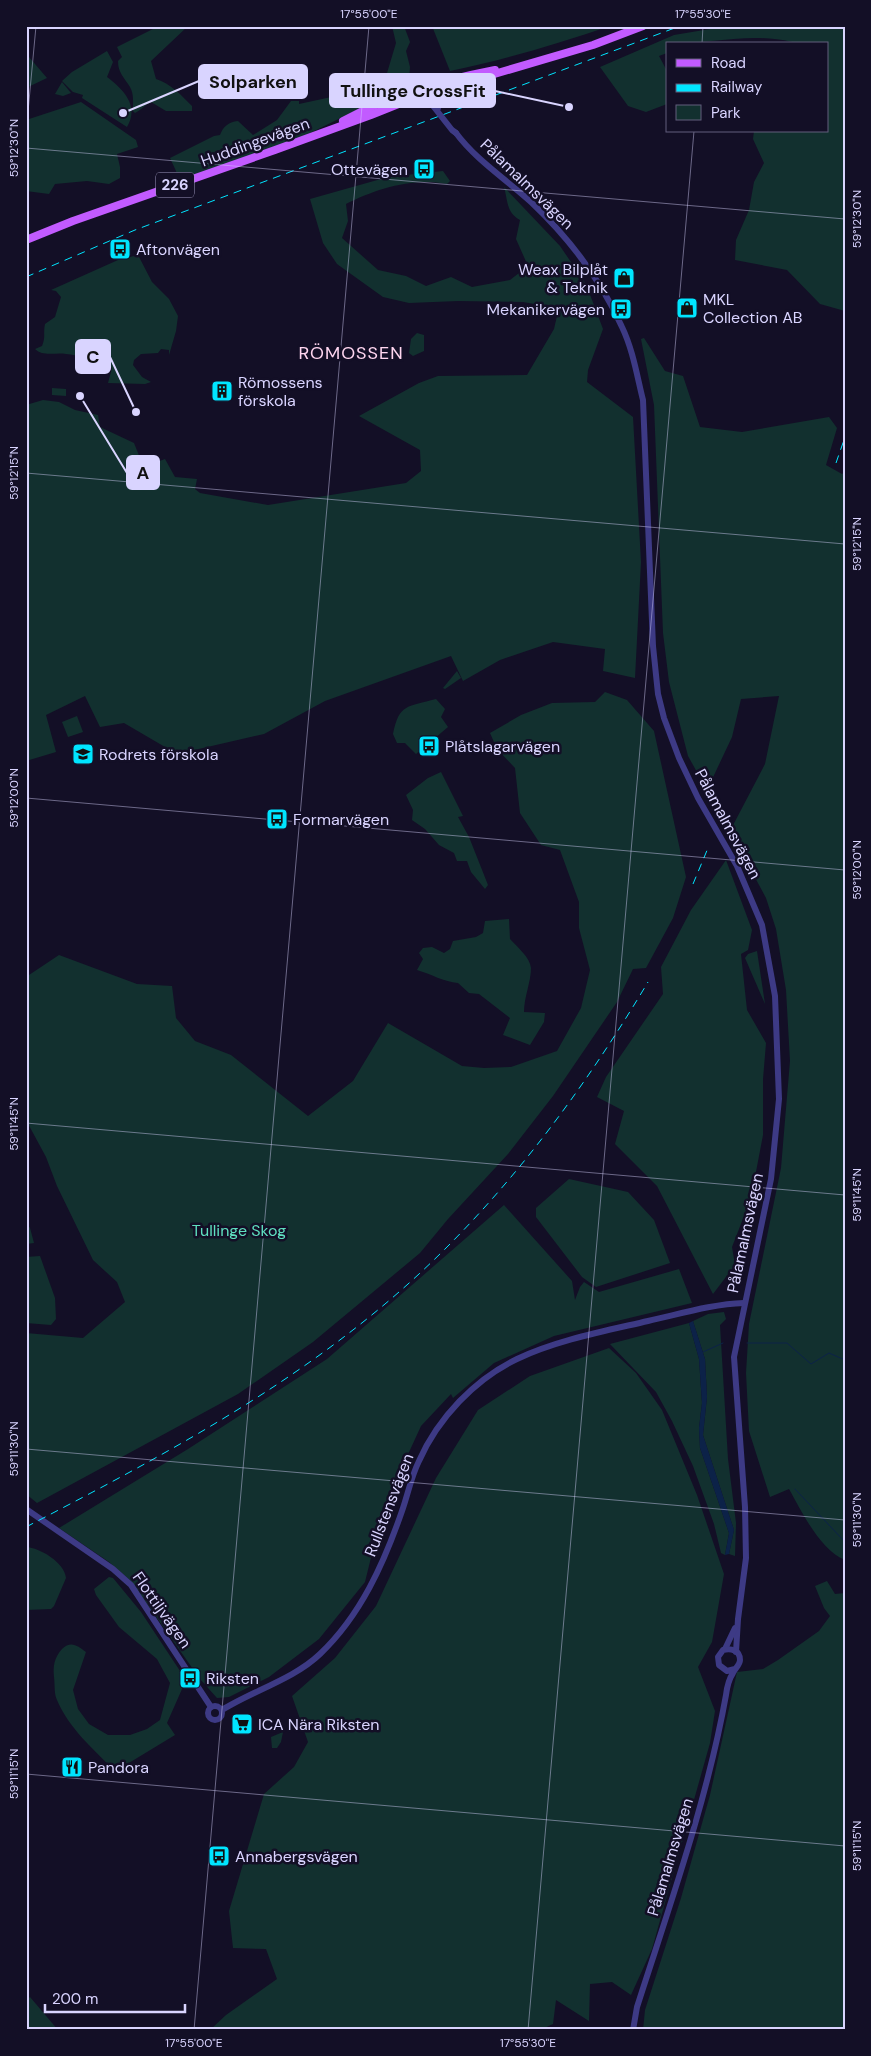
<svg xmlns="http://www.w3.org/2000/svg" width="871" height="2056" viewBox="0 0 871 2056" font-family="'DM Sans',sans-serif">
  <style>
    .green { fill: #12302f }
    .water { fill: #0c2248 }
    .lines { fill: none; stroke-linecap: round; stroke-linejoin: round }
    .stream { stroke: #0c2248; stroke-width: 1 }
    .minor { stroke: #3d3a85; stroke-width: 6 }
    .major { stroke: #c25bff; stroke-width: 8 }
    .rail { stroke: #00e5ff; stroke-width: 1; stroke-dasharray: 8 6; stroke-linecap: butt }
    .minor-bridge { stroke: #3d3a85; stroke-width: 6 }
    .ticks { fill: none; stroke: #d9d4ff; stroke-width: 1; stroke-opacity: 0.45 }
    .labels { text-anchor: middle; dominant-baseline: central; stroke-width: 5; stroke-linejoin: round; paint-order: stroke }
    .shield { fill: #130f26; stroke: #9e99be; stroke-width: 1 }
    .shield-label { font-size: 15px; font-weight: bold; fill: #d9d4ff }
    .street-label { font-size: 16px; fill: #d9d4ff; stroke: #130f26 }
    .poi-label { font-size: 16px; fill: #d9d4ff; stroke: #130f26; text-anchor: start }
    .park-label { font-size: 16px; fill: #5fe0c0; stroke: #130f26 }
    .neighbourhood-label { font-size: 18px; letter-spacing: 1px; fill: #ffd6f0; stroke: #130f26 }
    .leader { fill: none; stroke: #d9d4ff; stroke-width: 2 }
    .callout-dot { fill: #d9d4ff; stroke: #130f26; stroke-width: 2 }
    .callout { fill: #d9d4ff; stroke: #d9d4ff; stroke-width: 2 }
    .callout-label { font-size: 18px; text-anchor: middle; font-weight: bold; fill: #111 }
    .neatline { fill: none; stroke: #d9d4ff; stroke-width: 2 }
    .ticks-label { font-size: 12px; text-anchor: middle; fill: #d9d4ff }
  </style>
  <rect width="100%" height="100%" fill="#130f26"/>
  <g class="green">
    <path d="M159,26H188L151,61L156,79C170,83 182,96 192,106V111H166L151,102C145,105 141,110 135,113L133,111C133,103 134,94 130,87C124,77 118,73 118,61L122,57L117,47Z"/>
    <path d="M392,26H404L410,42L406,51L410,67L409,79L407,85L377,96V100L298,139L178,181L176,171L170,158L214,136L220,135C223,127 228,122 238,121L253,135L277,120L291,101H299V104L336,96L363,84H373L387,73L396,43Z"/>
    <path d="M432,26H610C557,44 504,60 450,71Z"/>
    <path d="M728,26H845V311L820,304L787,270L735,260L736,240L749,210L754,182L764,163L753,139L754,131H827V44H792V42C751,32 709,44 667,44V53L659,56L667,71V104L646,112L628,106L600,67L674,35Z"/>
    <path d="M107,51L113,62L107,77C123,89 140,106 127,127L82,98L83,95L73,92L62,81L72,72Z"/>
    <path d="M26,56L29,57L47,78L26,88Z"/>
    <path d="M62,82L71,93L63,96L55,94Z"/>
    <path d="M81,102L136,140L138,147L117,154L120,167V178L109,184L87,181L55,184L49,194L26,191V120Z"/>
    <path d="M443,171L450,181L447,184C414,177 375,189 346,204L348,221L342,238L378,270L406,276L426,286L451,277L472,287L510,280L528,266L516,239L520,220C506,212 508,201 504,187L560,246L586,284L603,329L588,370L587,382L633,417L641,562L635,678L603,671L605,649L553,642L500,660L463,681L451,656L325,701L264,734L177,754L124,723L100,727L85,696L46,715L56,752L26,761V405L43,400L59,402L75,410L98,415L100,427L134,443L140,458L146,466L165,459L175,477L197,479L195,489L200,493L268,505L406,483L421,471L420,450L359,416L419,383L438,376L527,375L554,329L557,316L546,306L523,302L458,301L409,303L383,297L337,264L323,243L310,199L388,177Z"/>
    <path d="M138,255L152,282L169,299L178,316L176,331L169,355V350L161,349L158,353L141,354L134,360L133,365L142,377L151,382L145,384L108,383L112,368L105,361C91,360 79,355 66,354C56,352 43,357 35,349L42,346C46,337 43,333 45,324L55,317L61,297L56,291L51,290L118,260Z"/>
    <path d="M417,333L424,335V351L413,356L409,353L411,339Z"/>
    <path d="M644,338L665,371L683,376L700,427L742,432L829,417L837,428L826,465L842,474L845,471V1560C820,1550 802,1512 789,1489L770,1497L749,1431L746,1373L749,1324L781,1168L790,1061L786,990L776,929L766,898L730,831L765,764L779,696L741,699L732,737L707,790L688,756L669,682L663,633L654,405L641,339Z"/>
    <path d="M52,388L66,389V396L52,395Z"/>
    <path d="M457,671L461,678L445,689L443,688Z"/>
    <path d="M605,692L627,700L654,731L686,877L673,918L646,968L633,969L617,1002L553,1096L508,1154L448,1219L420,1253L313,1342L238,1394L37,1503L26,1494V1333L83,1338L125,1302L117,1282L93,1260L57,1186L46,1157L26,1120V977L59,955L137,984L172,986L176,1018L195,1041L231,1055L308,1116L353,1081L388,1023L462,1066L484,1068L511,1067L557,1051L581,1008L590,970L579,928V902L560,850L541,845L520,813L515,768L497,749L490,733L521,715L552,703L595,702Z"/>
    <path d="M436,699L445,709L441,717L448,727L416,754L405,743H397L393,734C399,703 408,707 436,699Z"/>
    <path d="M77,716L83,732L68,737L62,722Z"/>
    <path d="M441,772L463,816L458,817L469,837L488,885L485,889L471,872L467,861H457L454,853L439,845L425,829L412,820L413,810L406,795L428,778Z"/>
    <path d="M726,860L752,930L748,950L741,954L747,1010L766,1043L763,1079V1135L751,1198L732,1247L735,1265L713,1294L657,1186L615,1144L624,1111L597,1097L606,1077L663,994L661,967L691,910Z"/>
    <path d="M509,919L510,939C517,947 530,957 531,968C531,982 524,997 524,1012L545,1013L544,1022L530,1045L503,1035L510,1018L479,994L469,993L458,983C444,982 431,974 417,970L423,959L419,953L423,948L432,947L444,953L450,949L453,941L476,937L483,933L485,921Z"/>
    <path d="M757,951L765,1004L745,958L748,954Z"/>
    <path d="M569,1179L628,1192L654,1220L670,1263L596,1287L582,1277L536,1217V1208Z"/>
    <path d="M504,1205L572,1281L575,1300L580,1287L584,1282L599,1292L679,1269L692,1303L554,1336L494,1363L453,1398L451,1394L421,1426L383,1509L365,1582L319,1639L269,1677L229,1697L217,1698L200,1679L131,1581L109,1562L59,1528L188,1449L327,1359Z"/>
    <path d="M26,1222L30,1228L34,1243L26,1244Z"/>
    <path d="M40,1256L55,1298L56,1319L51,1325L26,1323V1257Z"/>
    <path d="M724,1312L726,1319L720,1325L728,1459L736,1523L735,1556L729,1554L734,1530L703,1435L707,1397L705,1359L693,1321L708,1314Z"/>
    <path d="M689,1323L699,1359L702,1403L699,1428L700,1448L729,1533L725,1555L721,1553L714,1524L693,1466L672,1421L656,1392L610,1344Z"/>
    <path d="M609,1348L636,1373L662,1410L697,1495L724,1574L712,1642L698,1667L715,1711L710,1743L652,1949L631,1995L612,1982L590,1984L589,2021L556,2000L553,2024L540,2030H420L419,2028L415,2030H210L226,2015L277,1979L266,1949L233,1948L229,1911L264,1794L294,1767L308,1742L292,1696L335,1658L376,1606L436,1478L478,1410L530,1376Z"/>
    <path d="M26,1547C40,1548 64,1562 66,1578L54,1606L51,1609L26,1610Z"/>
    <path d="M109,1577L113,1578L141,1612L186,1680L167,1723L175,1735L119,1769H113C92,1748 69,1728 57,1700C54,1694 55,1685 54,1677C53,1666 54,1658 62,1649C71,1640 78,1646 86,1652L73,1690L78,1709L89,1724L108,1735H130L147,1729L160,1720L170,1683L157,1659L119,1627L96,1595L94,1589Z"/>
    <path d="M827,1581L835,1594L845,1593V2030H643L645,2010L681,1898L710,1795L737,1672L763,1669L778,1660L819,1631L830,1616L824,1608L815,1586Z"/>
    <path d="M283,1732L281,1742L277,1748H272L271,1737Z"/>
    <path d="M30,1997L58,2030H26V2001Z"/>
  </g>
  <path class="water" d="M693,1321L705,1359L707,1397L703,1435L734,1530L729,1554L725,1555L729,1533L700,1448L699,1428L702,1403L699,1359L689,1323Z"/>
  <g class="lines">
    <g class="stream">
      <path d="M747,1343H787L811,1364L829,1353L845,1360"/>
      <path d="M703,1352L723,1343"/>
      <path d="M795,1489L845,1542"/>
    </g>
    <g class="minor">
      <path d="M438,108V98L445,89"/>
      <path d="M456,133C476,160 507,180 531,202C569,238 601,280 622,327C633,350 637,376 643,400L653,646L658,694L664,718L679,758L698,798L737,866L762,925L775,996L779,1099L771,1179L734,1357L745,1507L746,1558L738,1619L736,1652"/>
      <path d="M26,1509L113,1569L131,1585L211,1707"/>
      <path d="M725,1649L735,1628"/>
      <circle cx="215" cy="1713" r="7"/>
      <path d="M222,1710C252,1691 294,1679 320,1654C361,1615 384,1563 402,1511C408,1494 411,1477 419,1461C438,1418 475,1379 517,1359C557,1340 605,1331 648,1321C680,1314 712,1304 744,1303"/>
      <path d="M633,2030L637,2007C670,1904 707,1801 726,1695C727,1687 729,1679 733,1673C735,1668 740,1665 740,1660C740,1650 731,1648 723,1650L718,1657L719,1665L727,1671L735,1669"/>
    </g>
    <g class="major">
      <path d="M343,121C393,94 439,81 495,70"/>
      <path d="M26,240L73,221L275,150L371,115L416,97L593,45L643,26"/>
    </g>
    <g class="rail">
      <path d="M26,277L135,230L680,26"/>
      <path d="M836,463L845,437"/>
      <path d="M693,884L708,848"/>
      <path d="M26,1527C151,1462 276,1396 385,1304C491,1215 577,1101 648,982"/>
    </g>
    <path class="minor-bridge" d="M430,102L452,130L456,133"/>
  </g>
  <path class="ticks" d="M702,44L703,26M26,133L36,26M26,148L845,219M26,473L845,544M26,798L845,870M26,1123L845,1195M26,1449L845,1520M26,1774L845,1846M194,2030L369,26M528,2030L694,131"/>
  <defs>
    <g id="bus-square" transform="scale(1.125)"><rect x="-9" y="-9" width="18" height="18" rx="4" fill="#00e5ff" stroke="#130f26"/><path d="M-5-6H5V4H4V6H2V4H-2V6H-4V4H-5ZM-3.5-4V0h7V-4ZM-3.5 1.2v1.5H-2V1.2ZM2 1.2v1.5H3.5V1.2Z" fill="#111"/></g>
    <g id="shop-square" transform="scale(1.125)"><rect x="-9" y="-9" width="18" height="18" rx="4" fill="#00e5ff" stroke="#130f26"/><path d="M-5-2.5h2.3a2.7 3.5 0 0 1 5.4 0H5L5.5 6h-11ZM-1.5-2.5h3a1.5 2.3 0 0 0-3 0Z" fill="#111"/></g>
    <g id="building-square" transform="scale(1.125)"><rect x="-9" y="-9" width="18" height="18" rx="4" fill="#00e5ff" stroke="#130f26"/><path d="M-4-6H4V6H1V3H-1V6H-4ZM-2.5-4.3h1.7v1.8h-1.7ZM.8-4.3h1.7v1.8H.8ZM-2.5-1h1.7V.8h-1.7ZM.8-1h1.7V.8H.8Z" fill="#111"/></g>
    <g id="school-square" transform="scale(1.125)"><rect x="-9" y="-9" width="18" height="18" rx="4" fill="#00e5ff" stroke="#130f26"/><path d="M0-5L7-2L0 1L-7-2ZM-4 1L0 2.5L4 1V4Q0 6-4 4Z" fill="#111"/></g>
    <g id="supermarket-square" transform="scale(1.125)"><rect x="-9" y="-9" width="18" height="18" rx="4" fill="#00e5ff" stroke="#130f26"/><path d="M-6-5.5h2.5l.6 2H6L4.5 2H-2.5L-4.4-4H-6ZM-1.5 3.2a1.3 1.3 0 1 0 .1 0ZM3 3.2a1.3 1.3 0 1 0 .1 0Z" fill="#111"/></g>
    <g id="restaurant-square" transform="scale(1.125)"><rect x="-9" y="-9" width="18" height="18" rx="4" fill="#00e5ff" stroke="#130f26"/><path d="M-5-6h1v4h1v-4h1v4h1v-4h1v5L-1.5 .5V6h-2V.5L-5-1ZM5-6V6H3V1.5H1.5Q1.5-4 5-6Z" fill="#111"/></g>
  </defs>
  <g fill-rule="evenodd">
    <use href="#bus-square" x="424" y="169"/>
    <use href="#bus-square" x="120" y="249"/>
    <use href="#shop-square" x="624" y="278"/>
    <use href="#shop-square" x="687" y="308"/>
    <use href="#bus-square" x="621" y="309"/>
    <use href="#building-square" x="222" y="391"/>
    <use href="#bus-square" x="429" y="746"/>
    <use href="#school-square" x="83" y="754"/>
    <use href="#bus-square" x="277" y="819"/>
    <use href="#bus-square" x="190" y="1678"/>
    <use href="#supermarket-square" x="242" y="1724"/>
    <use href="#restaurant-square" x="72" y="1767"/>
    <use href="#bus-square" x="219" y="1856"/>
  </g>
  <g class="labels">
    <rect class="shield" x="156" y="172.5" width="38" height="25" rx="4"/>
    <g class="shield-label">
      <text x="175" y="185">226</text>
    </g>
    <g class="street-label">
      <text transform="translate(255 142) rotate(-20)">Huddingevägen</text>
      <text transform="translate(527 184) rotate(44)">Pålamalmsvägen</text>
      <text transform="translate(728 824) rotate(62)">Pålamalmsvägen</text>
      <text transform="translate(745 1233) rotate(-78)">Pålamalmsvägen</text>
      <text transform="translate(389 1505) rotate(-69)">Rullstensvägen</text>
      <text transform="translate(162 1610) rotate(55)">Flottiljvägen</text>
      <text transform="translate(670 1857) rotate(-73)">Pålamalmsvägen</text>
    </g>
    <g class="poi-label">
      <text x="408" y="169" text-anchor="end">Ottevägen</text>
      <text x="136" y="249">Aftonvägen</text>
      <text x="608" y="269" text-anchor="end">Weax Bilplåt<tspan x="608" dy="18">&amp; Teknik</tspan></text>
      <text x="703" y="299">MKL<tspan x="703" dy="18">Collection AB</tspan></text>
      <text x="605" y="309" text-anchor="end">Mekanikervägen</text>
      <text x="238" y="382">Römossens<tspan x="238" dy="18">förskola</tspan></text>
      <text x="445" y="746">Plåtslagarvägen</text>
      <text x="99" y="754">Rodrets förskola</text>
      <text x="293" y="819">Formarvägen</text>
      <text x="206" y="1678">Riksten</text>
      <text x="258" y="1724">ICA Nära Riksten</text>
      <text x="88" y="1767">Pandora</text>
      <text x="235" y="1856">Annabergsvägen</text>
    </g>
    <g class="park-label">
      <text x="239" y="1230">Tullinge Skog</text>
    </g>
    <g class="neighbourhood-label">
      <text x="351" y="353">RÖMOSSEN</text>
    </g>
  </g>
  <path class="leader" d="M123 113L199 81M569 107L495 91M136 412L110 357M80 396L127 473"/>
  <g class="callout-dot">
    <circle cx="123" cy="113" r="5"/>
    <circle cx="569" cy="107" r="5"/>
    <circle cx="136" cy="412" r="5"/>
    <circle cx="80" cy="396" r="5"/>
  </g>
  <g class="callout">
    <rect x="199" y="65" width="108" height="33" rx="5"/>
    <rect x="330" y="74" width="165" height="33" rx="5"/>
    <rect x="76" y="340" width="34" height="33" rx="5"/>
    <rect x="127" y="456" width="32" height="33" rx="5"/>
  </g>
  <g class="callout-label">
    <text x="253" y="88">Solparken</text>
    <text x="413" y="97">Tullinge CrossFit</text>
    <text x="93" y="363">C</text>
    <text x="143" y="479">A</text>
  </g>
  <rect width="871" height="2056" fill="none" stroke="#130f26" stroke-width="55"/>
  <rect x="666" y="42" width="162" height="90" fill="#130f26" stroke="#625e7d"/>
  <rect x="676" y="59" width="25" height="8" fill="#c25bff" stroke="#625e7d"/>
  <text x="711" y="68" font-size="15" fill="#d9d4ff">Road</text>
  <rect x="676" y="84" width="25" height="8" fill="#00e5ff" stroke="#625e7d"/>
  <text x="711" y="92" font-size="15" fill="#d9d4ff">Railway</text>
  <rect x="676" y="105" width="25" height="15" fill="#12302f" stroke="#625e7d"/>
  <text x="711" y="118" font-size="15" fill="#d9d4ff">Park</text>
  <path d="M45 2004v8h140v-8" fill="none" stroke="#d9d4ff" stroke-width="2.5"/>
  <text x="52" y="2004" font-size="15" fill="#d9d4ff" stroke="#130f26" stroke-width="4" paint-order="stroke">200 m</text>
  <rect x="28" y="28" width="816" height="2000" class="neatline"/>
  <g class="ticks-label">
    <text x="369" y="18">17°55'00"E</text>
    <text x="703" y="18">17°55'30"E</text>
    <text transform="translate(14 148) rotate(-90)" y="4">59°12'30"N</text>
    <text transform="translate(857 219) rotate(-90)" y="4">59°12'30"N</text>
    <text transform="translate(14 473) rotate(-90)" y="4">59°12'15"N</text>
    <text transform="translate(857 544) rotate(-90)" y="4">59°12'15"N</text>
    <text transform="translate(14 798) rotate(-90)" y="4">59°12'00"N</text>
    <text transform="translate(857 870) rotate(-90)" y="4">59°12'00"N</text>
    <text transform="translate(14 1124) rotate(-90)" y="4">59°11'45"N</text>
    <text transform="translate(857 1195) rotate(-90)" y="4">59°11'45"N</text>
    <text transform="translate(14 1449) rotate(-90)" y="4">59°11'30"N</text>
    <text transform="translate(857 1520) rotate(-90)" y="4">59°11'30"N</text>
    <text transform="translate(14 1774) rotate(-90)" y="4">59°11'15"N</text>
    <text transform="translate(857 1846) rotate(-90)" y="4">59°11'15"N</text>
    <text x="194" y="2047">17°55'00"E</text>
    <text x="528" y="2047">17°55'30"E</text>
  </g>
</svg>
